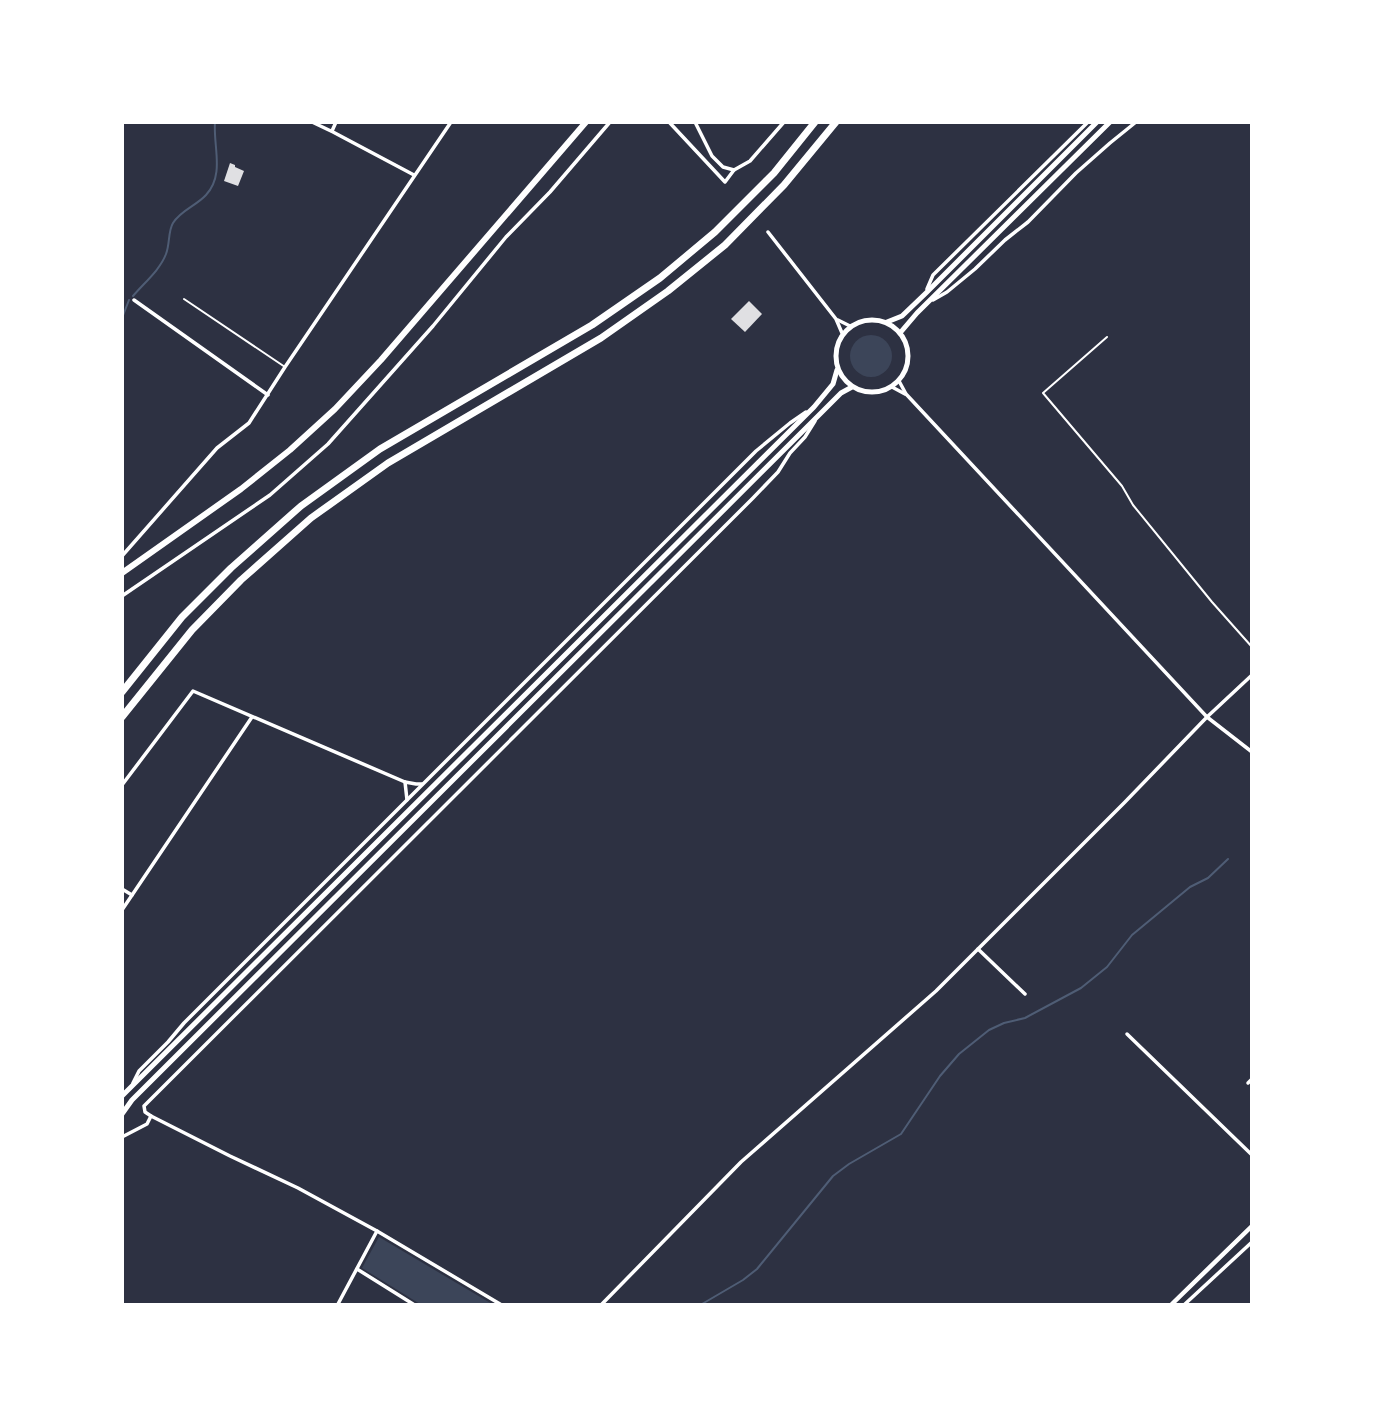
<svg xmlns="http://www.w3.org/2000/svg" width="1374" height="1427" font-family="Arial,sans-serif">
<rect width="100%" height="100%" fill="#2d3142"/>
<g fill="#3c4559">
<circle cx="871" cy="356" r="21"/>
<path d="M379 1237 492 1304H420L362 1268Z"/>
</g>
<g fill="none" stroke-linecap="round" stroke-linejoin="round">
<g stroke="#4f5d75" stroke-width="2">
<path d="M133 296C144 283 160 270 166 254 170 244 168 231 173 223 181 210 196 206 206 195 225 174 213 147 215 122"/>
<path d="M122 318 129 300"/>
<path d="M702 1304 743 1280 757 1269 833 1176 849 1164 901 1134 940 1076 959 1054 989 1030 1004 1023 1025 1018 1081 988 1107 967 1132 935 1190 887 1208 878 1228 859"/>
</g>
</g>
<g fill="#e0e0e3">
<path d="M230 163 235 165V167L244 171 238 186 224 181Z"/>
<path d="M749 301 762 314 745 332 731 319Z"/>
</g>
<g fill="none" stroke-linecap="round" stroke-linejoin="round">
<g stroke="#fff" stroke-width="2">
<path d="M184 299 285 367"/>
<path d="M1107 337 1043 393 1122 486 1133 505 1212 602 1252 647"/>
</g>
<g stroke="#fff" stroke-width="3.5">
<path d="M312 122 333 132 414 175"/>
<path d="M669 122 725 182 734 170"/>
<path d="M695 122 712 156 723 167 734 170 750 161 784 122"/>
<path d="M332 131 336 122"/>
<path d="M768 232 836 319 842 333"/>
<path d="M927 289 933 275 1088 122"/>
<path d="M134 300 268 395"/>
<path d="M933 300 947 292 975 269 1005 240 1028 222 1076 173 1110 143 1136 122"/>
<path d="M838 320 850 326"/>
<path d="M899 381 906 394 1207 717 1252 752"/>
<path d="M892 387 905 394"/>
<path d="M122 556 217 448 249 423 285 367 451 122"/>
<path d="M122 596 270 495 328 444 433 326 506 237 550 192 610 122"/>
<path d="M405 782 407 800"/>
<path d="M122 785 193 691 405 782 416 784H422"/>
<path d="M122 889 132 895"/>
<path d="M122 910 252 717"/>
<path d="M978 949 1025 994"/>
<path d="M1127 1034 1252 1155"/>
<path d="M133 1083 139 1071 168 1042 184 1023 756 451 790 423 806 412"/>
<path d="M1248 1083 1252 1079"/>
<path d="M151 1116 230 1156 298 1188 377 1231 500 1304"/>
<path d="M122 1137 147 1124 151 1116 145 1112 144 1106 753 498 778 472 790 453 805 437 815 421"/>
<path d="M357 1269 413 1304"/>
<path d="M338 1304 377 1231"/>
<path d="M602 1304 741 1162 936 991 1125 802 1207 717 1252 675"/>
<path d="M1185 1304 1252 1242"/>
</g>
<path stroke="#fff" stroke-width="4.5" d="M1172 1304 1252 1226"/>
<g stroke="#fff" stroke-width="5">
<circle cx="872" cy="356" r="36"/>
<path d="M887 322 902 316 926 293 1097 122"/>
<path d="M900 333 917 313 1110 122"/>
<path d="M122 1096 814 407 833 384 837 370"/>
<path d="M122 1114 132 1100 820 414 841 393 852 387"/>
</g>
<path stroke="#fff" stroke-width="6" d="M122 573 241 489 290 450 335 409 381 360 586 122"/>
<g stroke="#fff" stroke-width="7">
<path d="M122 692 182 617 231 568 301 506 380 449 592 325 660 278 715 232 774 173 815 122"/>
<path d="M122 717 192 630 241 580 311 518 388 463 601 338 668 291 725 245 784 185 836 122"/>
</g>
</g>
<rect width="1374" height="1427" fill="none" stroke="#ffffff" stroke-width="248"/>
</svg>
